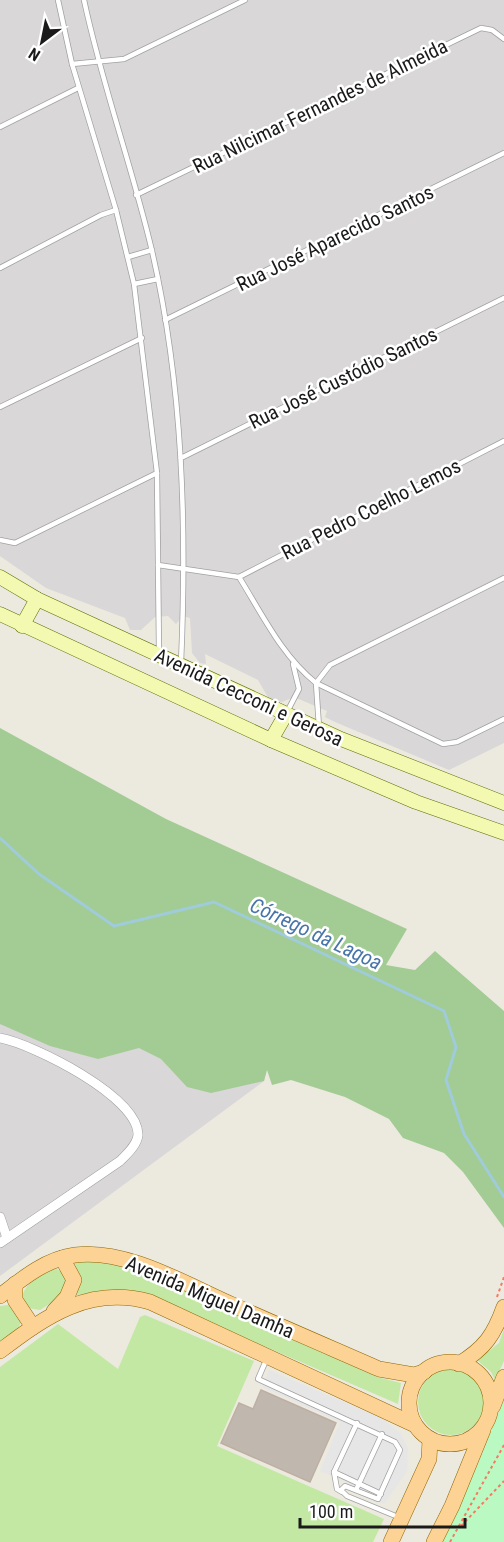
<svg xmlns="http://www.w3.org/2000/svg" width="504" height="1542" font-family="'Roboto Condensed',sans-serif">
<rect width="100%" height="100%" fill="#ece9df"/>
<g fill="#d9d7d7">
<path d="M0 0H504V743L449 770 335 722 325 717 327 711 294 697 282 702 269 699 258 680 205 654 206 664 200 663 192 653 190 618 183 616 176 624 168 616 155 617 141 630H130L125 618 46 588 0 556Z"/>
<path d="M0 953 267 1069 264 1081 0 1276Z"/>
</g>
<g fill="#c3e8a4">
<path d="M102 1260 136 1270 377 1377 401 1383 398 1404 150 1297 114 1290 77 1295 80 1277 74 1262Z"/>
<path d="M57 1269 68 1277 63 1295 40 1310 28 1308 22 1297C25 1283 43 1270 57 1269Z"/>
<path d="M8 1305 12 1306 21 1322 17 1331 0 1343V1306Z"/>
<path d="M145 1315 254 1361 217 1446 384 1519 373 1542H0V1367L58 1324 118 1369 140 1317Z"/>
<path d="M504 1329V1361L495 1380 491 1372 477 1360 499 1343Z"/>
<circle cx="451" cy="1402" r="33"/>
</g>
<path fill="#a2cc94" d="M0 728 166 819 407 929 386 965 415 970 435 951 504 1011V1228L463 1172 444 1153 403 1138 389 1119 345 1097 291 1080 272 1085 267 1070 264 1081 211 1093 187 1087 161 1059 139 1048 98 1059 50 1046 0 1024Z"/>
<path fill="#baf9c1" d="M504 1399V1542H441L477 1466Z"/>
<path fill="#e6e6e6" d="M269 1370 383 1419 401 1434 408 1449 407 1471 384 1504 372 1499 374 1495 320 1471 340 1422 262 1387Z"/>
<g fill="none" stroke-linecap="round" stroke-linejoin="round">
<path stroke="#9fcbdb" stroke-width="3" d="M0 838 39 874 114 926 214 902 444 1011 456 1047 446 1080 464 1134 504 1197"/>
</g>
<path fill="#c0b8af" stroke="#beafa2" stroke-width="1.5" d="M261 1390 336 1423 310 1482 221 1443 239 1403 253 1409Z"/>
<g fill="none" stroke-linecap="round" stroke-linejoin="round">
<g stroke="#a1a1a1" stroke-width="6">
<g id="lane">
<path d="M58 0 72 64 116 210 134 284 157 473 159 652"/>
<path d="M84 0C102 85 132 166 152 251 183 385 187 526 181 663"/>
<path d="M72 64 124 59 245 0"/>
<path d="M0 127 78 88"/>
<path d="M136 195 481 28 492 30 504 39"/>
<path d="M128 257 152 250"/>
<path d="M0 268 101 215 116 210"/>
<path d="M134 284 158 279"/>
<path d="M165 320 504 153"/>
<path d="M0 407 142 338"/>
<path d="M181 458 504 298"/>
<path d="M0 540 15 543 157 473"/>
<path d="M158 565 239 577C262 614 282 656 316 683L443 744 457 742 504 719"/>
<path d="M239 577 504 441"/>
<path d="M287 712 299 689 293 664"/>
<path d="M319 727 316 683 330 665 504 578"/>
<path d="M267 1358 258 1379 395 1442 400 1450 378 1499 345 1486 341 1490 347 1496 398 1517"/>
<path d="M334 1472 381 1494"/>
<path d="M356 1490 382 1434"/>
<path d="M342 1492 337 1489 334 1472 357 1423"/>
</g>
</g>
<g stroke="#a1a1a1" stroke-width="10">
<g id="street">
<path d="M0 1038C33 1044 139 1097 138 1135 137 1145 127 1154 120 1161L0 1243"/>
<path d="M0 1217 7 1238"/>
</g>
</g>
<g stroke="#5f6e04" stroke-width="15">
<g id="secondary">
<path d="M0 577 37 599 341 739 504 803"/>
<path d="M0 614 271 740 416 802 504 833"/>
<path d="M22 626 37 599"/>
<path d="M271 740 286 714"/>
</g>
</g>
<g stroke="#916600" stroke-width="16">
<g id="primary">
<path d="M15 1284V1300L33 1327"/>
<path d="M0 1296C23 1278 46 1259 75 1255 126 1248 187 1285 233 1305 282 1327 331 1348 379 1369L414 1375 424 1372"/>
<path d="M54 1311 67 1297 74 1280 62 1258"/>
<path d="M0 1351C46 1316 90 1285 150 1302L415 1425"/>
<circle cx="450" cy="1403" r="41"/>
<path d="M459 1364C485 1348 494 1335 504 1307"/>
<path d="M493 1406 504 1377"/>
<path d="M391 1542 429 1459 430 1440"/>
<path d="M434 1542 452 1506 483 1430"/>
</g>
</g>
<g stroke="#fa7863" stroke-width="2" stroke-dasharray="3 3" stroke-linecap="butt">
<path d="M497 1297 504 1277"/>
<path d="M461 1526 504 1481"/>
<path d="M450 1542 504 1445"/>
</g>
<use href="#lane" stroke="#fff" stroke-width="4.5"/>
<use href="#street" stroke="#fff" stroke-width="9"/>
<use href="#secondary" stroke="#f3f9b1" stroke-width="14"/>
<use href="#primary" stroke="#fcd395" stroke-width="15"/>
</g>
<g text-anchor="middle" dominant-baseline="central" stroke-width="5" stroke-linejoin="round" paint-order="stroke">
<g font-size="20" fill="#1a1a1a" stroke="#fff">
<text transform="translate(320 106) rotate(-26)">Rua Nilcimar Fernandes de Almeida</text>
<text transform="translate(335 238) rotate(-26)">Rua José Aparecido Santos</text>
<text transform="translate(343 378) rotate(-26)">Rua José Custódio Santos</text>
<text transform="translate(371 509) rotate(-27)">Rua Pedro Coelho Lemos</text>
<text transform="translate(249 697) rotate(25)">Avenida Cecconi e Gerosa</text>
<text transform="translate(210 1297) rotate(23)">Avenida Miguel Damha</text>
</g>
<g font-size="21" font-style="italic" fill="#4875a9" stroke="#fff">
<text transform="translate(316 934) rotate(25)">Córrego da Lagoa</text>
</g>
</g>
<g transform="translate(42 42) rotate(212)" stroke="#ffffff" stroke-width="4.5" paint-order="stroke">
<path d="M0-4.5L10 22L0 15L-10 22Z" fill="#1a1a1a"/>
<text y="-9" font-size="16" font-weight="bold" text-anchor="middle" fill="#1a1a1a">N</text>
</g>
<path d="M300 1518v9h165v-9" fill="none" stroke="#1a1a1a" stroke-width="3"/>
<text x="309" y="1518" font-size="18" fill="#1a1a1a" stroke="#ffffff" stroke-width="4.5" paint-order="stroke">100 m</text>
</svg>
